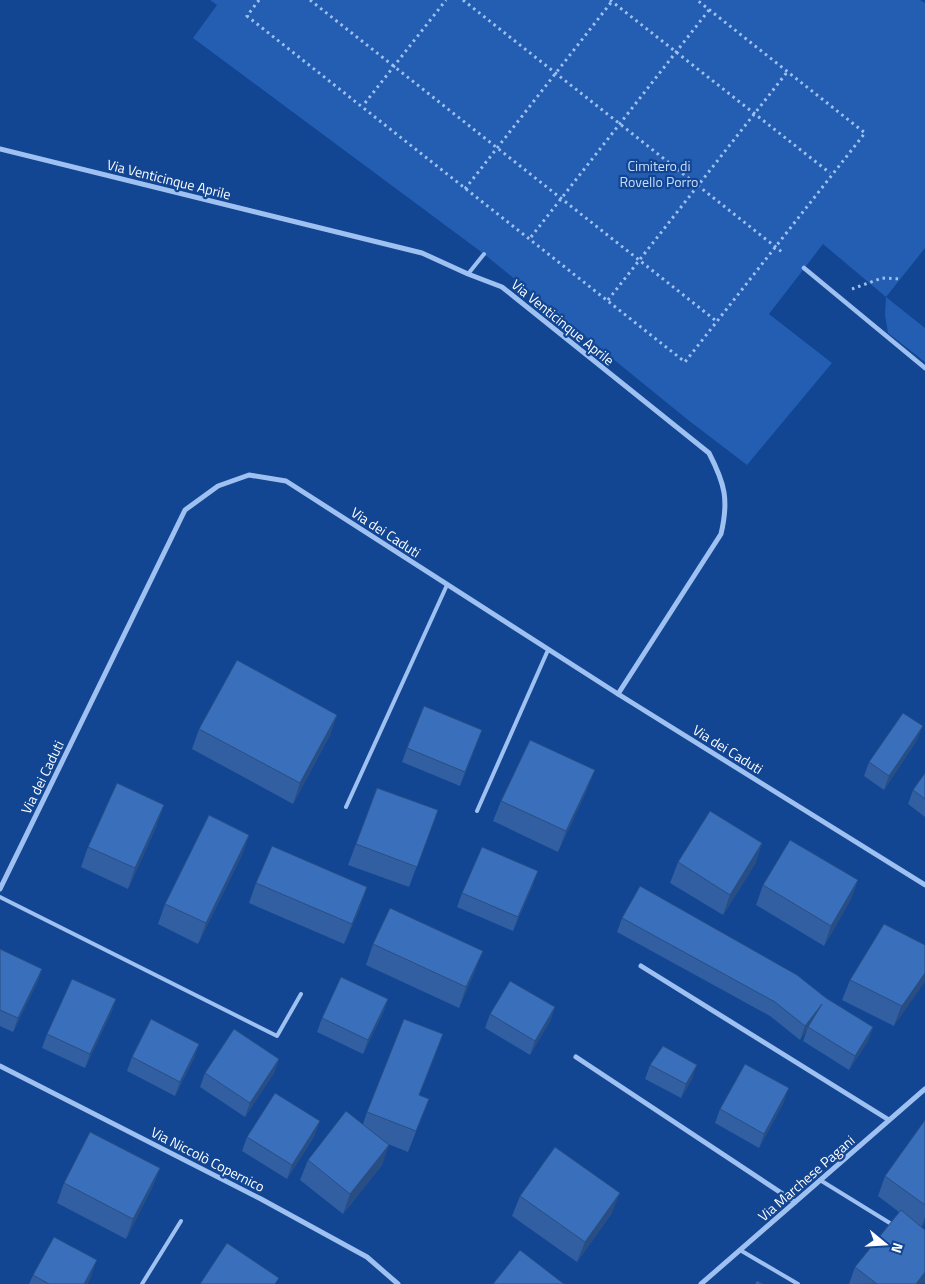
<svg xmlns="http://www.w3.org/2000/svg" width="925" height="1284" font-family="'Titillium Web',sans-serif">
<rect width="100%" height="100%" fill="#124592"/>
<path fill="#235eb2" d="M210 0H920L925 3V248L886 297 925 328V362L888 333 885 315 886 297 823 244 769 314 832 363 747 465 688 420 484 254 193 38 217 5Z"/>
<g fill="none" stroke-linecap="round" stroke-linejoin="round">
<g stroke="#9ec1f2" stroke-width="3" stroke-dasharray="2.5 4" stroke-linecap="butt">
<path d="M259 0 247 16 685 362 865 133 697 0"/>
<path d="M310 0 715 320"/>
<path d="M463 0 782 252"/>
<path d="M610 0 830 173"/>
<path d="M365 103 446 0"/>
<path d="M465 189 613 0"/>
<path d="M531 237 709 10"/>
<path d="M852 289 882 278 901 279"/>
<path d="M608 300 788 71"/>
</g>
<g stroke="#9ec1f2" stroke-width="4">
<path d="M468 274 484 254"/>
<path d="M346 807 447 585"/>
<path d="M477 811 548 650"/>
<path d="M0 897 277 1036 301 994"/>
<path d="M820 1180 893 1225"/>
<path d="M740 1250 798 1284"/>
<path d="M142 1284 181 1221"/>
</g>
<path stroke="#9ec1f2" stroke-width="4.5" d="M804 268 925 368"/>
<g stroke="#9ec1f2" stroke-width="5">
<path d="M0 149 422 253 468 274 502 287 709 453C725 484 729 500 721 534L618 694"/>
<path d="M0 889 185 510 218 486 249 475 286 481 618 694 925 885"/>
<path d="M641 966 889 1120"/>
<path d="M576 1057 795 1202"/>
<path d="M0 1066 261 1199 367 1257 398 1284"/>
<path d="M701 1284 925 1089"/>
</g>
</g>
<g fill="#325fa1">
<path d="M337 715 330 735 293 804 192 749 199 729Z"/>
<path d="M482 730 460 786 402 762 407 748Z"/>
<path d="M917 740 884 790 864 776 869 762Z"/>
<path d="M925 773V817L908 804 913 790Z"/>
<path d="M377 788 438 810 409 887 348 865Z"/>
<path d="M587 790 558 852 493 821 501 801Z"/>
<path d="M157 825 128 889 81 867 88 847Z"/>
<path d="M249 835 242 855 198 944 158 924 165 904Z"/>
<path d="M762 843 755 864 723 915 670 883 678 862Z"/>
<path d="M858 880 850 901 824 946 756 905 763 885Z"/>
<path d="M256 883 360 908 344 944 249 903Z"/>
<path d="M533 885 513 931 457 907 462 893Z"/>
<path d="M622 918 826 998 873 1027 868 1041 849 1070 803 1041 807 1030 800 1040 770 1016 617 932Z"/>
<path d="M373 944 475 971 459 1008 366 965Z"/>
<path d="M925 945 894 1026 842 1000 850 980Z"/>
<path d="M0 949 42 969 37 983 13 1032 0 1026Z"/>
<path d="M116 999 111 1013 85 1068 42 1048 47 1034Z"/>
<path d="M388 999 383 1013 363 1054 317 1032 322 1018Z"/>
<path d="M555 1007 550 1021 530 1055 485 1028 490 1014Z"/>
<path d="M199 1044 194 1058 175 1096 127 1071 132 1057Z"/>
<path d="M435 1054 419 1095 421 1119 408 1152 388 1144 382 1165 343 1214 300 1180 308 1160 363 1124 367 1112Z"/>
<path d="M279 1059 274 1073 245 1117 200 1087 205 1073Z"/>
<path d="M650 1065 692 1079 681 1098 645 1079Z"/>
<path d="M784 1102 759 1148 715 1123 720 1109Z"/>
<path d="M925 1120V1222L922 1227 925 1230V1283L849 1284 855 1267 899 1212 878 1196 885 1176Z"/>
<path d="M315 1135 287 1179 242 1151 247 1137Z"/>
<path d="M160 1168 152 1188 126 1239 57 1203 64 1183Z"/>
<path d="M520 1196 612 1213 577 1262 512 1216Z"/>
<path d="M92 1274 87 1284H29L33 1275Z"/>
</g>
<g fill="#294e83">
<path d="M337 715 330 735 293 804 300 783Z"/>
<path d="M923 726 917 740 884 790 889 776Z"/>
<path d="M482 730 477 744 460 786 465 772Z"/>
<path d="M595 770 587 790 558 852 566 831Z"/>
<path d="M164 805 157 825 128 889 135 868Z"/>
<path d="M249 835 242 855 198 944 206 923Z"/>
<path d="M762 843 755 864 723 915 730 895Z"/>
<path d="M538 871 533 885 513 931 518 917Z"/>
<path d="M858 880 850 901 824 946 831 926Z"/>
<path d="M367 887 360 908 344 944 352 924Z"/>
<path d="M483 951 475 971 459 1008 466 987Z"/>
<path d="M42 969 37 983 13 1032 18 1018Z"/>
<path d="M925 973V982L894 1026 902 1006Z"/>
<path d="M116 999 111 1013 85 1068 90 1054Z"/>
<path d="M388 999 383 1013 363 1054 368 1040Z"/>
<path d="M822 1004 808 1027 807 1030 800 1040 805 1026Z"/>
<path d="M555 1007 550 1021 530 1055 535 1041Z"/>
<path d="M873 1027 868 1041 849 1070 855 1056Z"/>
<path d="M199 1044 194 1058 175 1096 180 1082Z"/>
<path d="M279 1059 274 1073 245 1117 250 1103Z"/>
<path d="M697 1065 692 1079 681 1098 686 1084Z"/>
<path d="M789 1088 784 1102 759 1148 764 1134Z"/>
<path d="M320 1121 315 1135 287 1179 292 1165Z"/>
<path d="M389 1145 382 1165 343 1214 350 1194Z"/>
<path d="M160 1168 152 1188 126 1239 133 1219Z"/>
<path d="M620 1193 612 1213 577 1262 585 1242Z"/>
<path d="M925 1217V1222L921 1228Z"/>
<path d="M97 1260 92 1274 87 1284H84Z"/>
<path d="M925 1272V1283L916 1284Z"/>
</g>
<g fill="#3a6fbb" stroke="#294e83">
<path d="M237 660 337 715 300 783 199 729Z"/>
<path d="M424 706 482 730 465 772 407 748Z"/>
<path d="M903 713 923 726 889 776 869 762Z"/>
<path d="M530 740 595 770 566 831 501 801Z"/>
<path d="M925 773V799L913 790Z"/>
<path d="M117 783 164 805 135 868 88 847Z"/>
<path d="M377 788 438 810 417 867 356 844Z"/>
<path d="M710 811 762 843 730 895 678 862Z"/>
<path d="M209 815 249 835 206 923 165 904Z"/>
<path d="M790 840 858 880 831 926 763 885Z"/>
<path d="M272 846 367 887 352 924 256 883Z"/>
<path d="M482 847 538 871 518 917 462 893Z"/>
<path d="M640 886 797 975 826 998 873 1027 855 1056 808 1027 822 1004 805 1026 775 1002 622 918Z"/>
<path d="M390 908 483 951 466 987 373 944Z"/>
<path d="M884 924 925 945V973L902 1006 850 980Z"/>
<path d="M0 949 42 969 18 1018 0 1010Z"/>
<path d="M341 977 388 999 368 1040 322 1018Z"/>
<path d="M72 979 116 999 90 1054 47 1034Z"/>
<path d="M510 981 555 1007 535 1041 490 1014Z"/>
<path d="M151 1019 199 1044 180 1082 132 1057Z"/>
<path d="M404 1019 443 1034 419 1095 429 1099 416 1131 367 1112Z"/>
<path d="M234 1029 279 1059 250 1103 205 1073Z"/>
<path d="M663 1046 697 1065 686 1084 650 1065Z"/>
<path d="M745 1064 789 1088 764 1134 720 1109Z"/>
<path d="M275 1093 320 1121 292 1165 247 1137Z"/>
<path d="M346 1111 389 1145 350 1194 308 1160Z"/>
<path d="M925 1120V1205L885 1176Z"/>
<path d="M90 1132 160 1168 133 1219 64 1183Z"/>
<path d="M555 1147 620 1193 585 1242 520 1196Z"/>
<path d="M901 1210 925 1230V1272L916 1284H877L855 1267Z"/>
<path d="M54 1237 97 1260 84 1284H49L33 1275Z"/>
<path d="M227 1243 279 1278 275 1284H200Z"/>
<path d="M520 1250 564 1284H493Z"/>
<path d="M757 1281 763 1284H755Z"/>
</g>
<g text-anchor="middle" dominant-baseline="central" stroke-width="4.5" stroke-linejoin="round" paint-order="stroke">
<g font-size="14" fill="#c6ddfd" stroke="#124592">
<text x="659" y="165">Cimitero di<tspan x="659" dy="16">Rovello Porro</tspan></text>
</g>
<g font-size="14" fill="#fff" stroke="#124592">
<text transform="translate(169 179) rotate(14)">Via Venticinque Aprile</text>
<text transform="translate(563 322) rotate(39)">Via Venticinque Aprile</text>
<text transform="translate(386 532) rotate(33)">Via dei Caduti</text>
<text transform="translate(728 749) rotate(32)">Via dei Caduti</text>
<text transform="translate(42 777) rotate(-64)">Via dei Caduti</text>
<text transform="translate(208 1159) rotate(27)">Via Niccolò Copernico</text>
<text transform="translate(806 1178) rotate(-41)">Via Marchese Pagani</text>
</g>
</g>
<g transform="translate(885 1244) rotate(108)" stroke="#124592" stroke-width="4" paint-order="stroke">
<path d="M0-4L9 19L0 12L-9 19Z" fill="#ffffff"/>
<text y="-8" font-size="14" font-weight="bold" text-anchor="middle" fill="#ffffff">N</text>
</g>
</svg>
